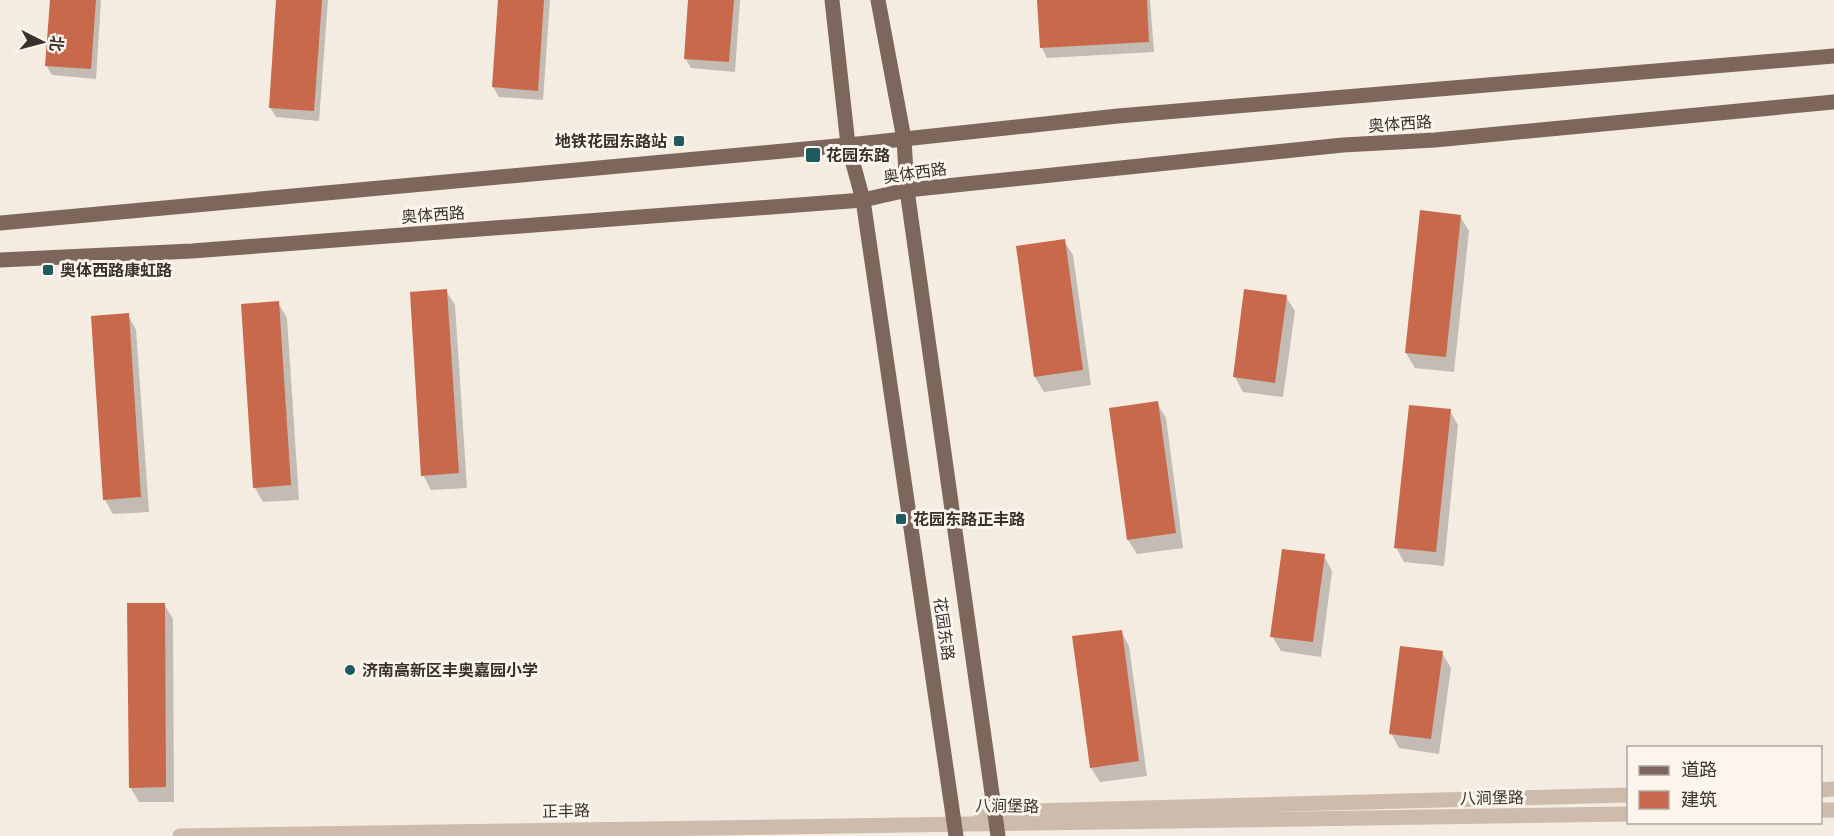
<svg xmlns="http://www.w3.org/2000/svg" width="1834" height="836" font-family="'Public Sans','Noto Sans SC',sans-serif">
<rect width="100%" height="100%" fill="#f4ebe1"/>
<g fill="#0003">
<path d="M51 0H101L96 79 52 75 46 65Z"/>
<path d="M278 0H328L319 121 276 117 270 107Z"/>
<path d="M500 0H550L543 100 499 97 493 87Z"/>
<path d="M690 0H740L735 72 691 68 685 58Z"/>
<path d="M1039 0H1150L1154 52 1047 58 1042 48Z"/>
<path d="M1460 216 1469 231 1454 372 1415 368 1406 353Z"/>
<path d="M1064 241 1073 255 1091 385 1044 392 1035 377 1017 247Z"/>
<path d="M446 291 455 305 467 488 431 490 423 475Z"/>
<path d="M1286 297 1295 311 1283 397 1243 392 1235 377Z"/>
<path d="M278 303 287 318 299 500 263 502 255 488Z"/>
<path d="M128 315 136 330 149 512 113 514 105 500Z"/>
<path d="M1157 403 1166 418 1183 548 1137 554 1128 540Z"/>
<path d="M1450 411 1458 425 1444 566 1404 562 1396 547Z"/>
<path d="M1324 556 1332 571 1321 657 1281 651 1272 636Z"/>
<path d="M164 604 173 619 174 802H139L130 787Z"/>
<path d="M1121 631 1129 646 1147 776 1100 782 1091 768Z"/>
<path d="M1442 653 1451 668 1439 754 1399 748 1391 733Z"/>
</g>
<g fill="#c8694b">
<path d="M50 0H96L91 69 45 66Z"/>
<path d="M276 0H322L314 111 269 108Z"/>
<path d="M498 0H544L538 91 492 87Z"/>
<path d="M688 0H734L729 62 684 59Z"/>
<path d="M1037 0H1147L1149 42 1040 48Z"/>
<path d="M1420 210 1461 215 1446 357 1405 353Z"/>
<path d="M1065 239 1083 370 1034 377 1016 246Z"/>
<path d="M447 289 459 473 421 476 410 292Z"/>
<path d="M1244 289 1287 295 1275 383 1233 377Z"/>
<path d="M279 301 291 485 253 488 241 304Z"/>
<path d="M129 313 141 497 103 500 91 316Z"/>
<path d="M1158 401 1176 533 1127 540 1109 408Z"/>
<path d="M1409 405 1451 409 1436 552 1394 548Z"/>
<path d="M1282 549 1325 554 1313 642 1270 637Z"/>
<path d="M127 603H165L166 787 129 788Z"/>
<path d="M1122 630 1139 761 1090 768 1072 636Z"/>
<path d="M1400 646 1443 651 1431 739 1389 734Z"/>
</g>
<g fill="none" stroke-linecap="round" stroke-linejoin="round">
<g stroke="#cdbbac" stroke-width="15">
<path d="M1820 790 1834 789"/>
<path d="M1820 810H1834"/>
<path d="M982 815 994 812 1628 795"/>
<path d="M180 836 1628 814"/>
</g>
<g stroke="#7d675c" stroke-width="15">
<path d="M832 0 848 145 863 200 956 836"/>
<path d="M878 0 904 139 907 190 998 836"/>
<path d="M0 223 848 145 1118 116 1834 56"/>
<path d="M0 260 192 251 863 200 907 190 1343 145 1435 140 1834 102"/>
</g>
</g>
<g fill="#1f5a5e" stroke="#fbf5ee" stroke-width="2">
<rect x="673" y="135" width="12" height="12" rx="3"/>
<rect x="805" y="147" width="16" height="16" rx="3"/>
<rect x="42" y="264" width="12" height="12" rx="3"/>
<rect x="895" y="513" width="12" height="12" rx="3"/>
<circle cx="350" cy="670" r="6"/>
</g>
<g text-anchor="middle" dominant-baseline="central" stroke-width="6" stroke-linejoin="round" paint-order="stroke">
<g font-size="16" fill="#3b302b" stroke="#fbf5ee">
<text transform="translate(1400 124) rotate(-4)">奥体西路</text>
<text transform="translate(915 173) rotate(-8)">奥体西路</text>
<text transform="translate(433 215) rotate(-4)">奥体西路</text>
<text transform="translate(944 629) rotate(82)">花园东路</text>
<text transform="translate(1492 798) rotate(-1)">八涧堡路</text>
<text transform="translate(1007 806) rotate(1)">八涧堡路</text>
<text transform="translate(566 811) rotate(-1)">正丰路</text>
</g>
<g font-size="16" font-weight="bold" fill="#3b302b" stroke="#fbf5ee" text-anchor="start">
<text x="667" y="141" text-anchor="end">地铁花园东路站</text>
<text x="826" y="155">花园东路</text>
<text x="60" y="270">奥体西路康虹路</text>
<text x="913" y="519">花园东路正丰路</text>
<text x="362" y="670">济南高新区丰奥嘉园小学</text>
</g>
</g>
<rect x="1627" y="746" width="195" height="78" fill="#fbf5ee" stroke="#aea6a0" stroke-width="1.5"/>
<rect x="1639" y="766" width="30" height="9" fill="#7d675c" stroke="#aea6a0" stroke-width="1.5"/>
<text x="1681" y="776" font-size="18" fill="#3b302b">道路</text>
<rect x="1639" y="791" width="30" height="18" fill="#c8694b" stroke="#aea6a0" stroke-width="1.5"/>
<text x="1681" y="806" font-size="18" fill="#3b302b">建筑</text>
<g transform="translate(42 42) rotate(96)" stroke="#fbf5ee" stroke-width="4.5" paint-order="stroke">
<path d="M0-4.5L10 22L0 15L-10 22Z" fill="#3b302b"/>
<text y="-9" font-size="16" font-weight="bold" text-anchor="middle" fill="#3b302b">北</text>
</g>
</svg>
